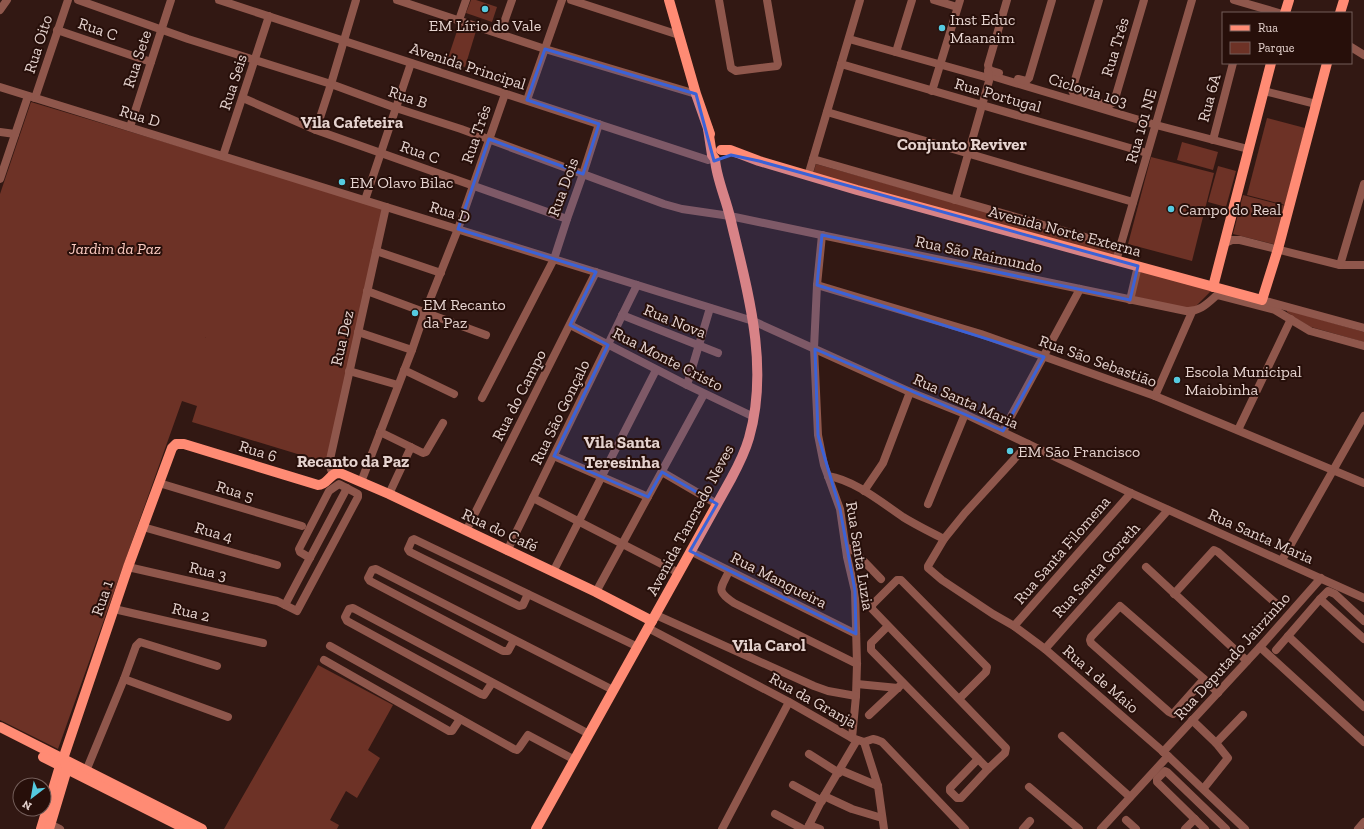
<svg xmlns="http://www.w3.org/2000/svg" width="1364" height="829" font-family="'Zilla Slab',serif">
<rect width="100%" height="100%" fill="#321813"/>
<g fill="#6d3226">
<path d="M471 0H476L497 7 492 22 466 13Z"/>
<path d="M459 25 476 31 465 67 447 61Z"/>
<path d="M31 102 264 172 205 338 264 172 383 209 327 463 192 422 197 406 182 401 58 749 0 720V194Z"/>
<path d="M1267 118 1305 128 1285 205 1247 195Z"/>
<path d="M1182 142 1218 152 1213 170 1177 160Z"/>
<path d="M1151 157 1214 173 1192 261 1128 244Z"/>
<path d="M816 164 1116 248 1114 256 813 174Z"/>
<path d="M1218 166 1236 171 1226 207 1208 202Z"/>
<path d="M1243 195 1286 206 1277 245 1233 234Z"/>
<path d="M1139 271 1212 290 1192 310 1133 297Z"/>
<path d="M1287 310 1364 332V342L1311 327 1297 319 1287 312Z"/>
<path d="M318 665 393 705 368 750 380 758 357 798 346 791 330 820 339 825 337 829H224Z"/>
</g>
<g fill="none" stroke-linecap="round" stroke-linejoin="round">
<g stroke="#8f574c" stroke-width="8">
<path d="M78 0 188 39 331 84 396 108 461 129 664 204 682 209 730 216 1186 311C1200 312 1208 303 1217 295L1275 310 1310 331 1364 346"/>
<path d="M219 0 708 160 714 158"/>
<path d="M397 0 545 49 696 94"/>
<path d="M571 0 679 35"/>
<path d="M719 0 731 68 736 71 777 66 778 64 767 0"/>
<path d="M934 0 957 7"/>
<path d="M1099 0 1072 90 1074 95 1109 105 1114 102 1144 0"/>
<path d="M1234 0 1279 13"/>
<path d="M0 10 7 0"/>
<path d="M459 20 466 0"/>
<path d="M57 30 151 62"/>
<path d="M500 34 512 0"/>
<path d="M849 39 985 77 992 76 1156 125 1248 149"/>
<path d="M1351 47 1364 55"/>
<path d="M896 52 912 0"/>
<path d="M841 64 1147 153"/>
<path d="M999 73 989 70 988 65 1007 0"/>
<path d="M1018 79 1026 81 1029 78 1052 0"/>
<path d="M0 87 753 321 910 392 965 414 1131 493 1364 598"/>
<path d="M932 91 960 0"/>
<path d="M1264 91 1316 104"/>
<path d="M35 98 68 0"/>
<path d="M243 98 316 130 567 219"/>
<path d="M527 100 562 0"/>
<path d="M827 112 1133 202"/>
<path d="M130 127 171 0"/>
<path d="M316 130 331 84 356 0"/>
<path d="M0 132 15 134"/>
<path d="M1213 140 1233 63"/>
<path d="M223 156 269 16"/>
<path d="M813 159 1120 247"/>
<path d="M808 176 860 0"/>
<path d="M0 179 28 96"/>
<path d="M365 200 411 63"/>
<path d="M955 200 989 81 988 71"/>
<path d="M822 235 817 285 814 348 818 435 824 465 840 509 847 557 855 591 857 664 856 696 852 738"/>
<path d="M1225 243 1232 240H1240L1340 265H1364"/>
<path d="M376 251 441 273"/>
<path d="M1116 261 1192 0"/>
<path d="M1340 265 1364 184"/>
<path d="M817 285 981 334 1155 396 1364 483"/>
<path d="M367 291 486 335"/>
<path d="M1130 300 1138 266"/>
<path d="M1262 300 1364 328"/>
<path d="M622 315 718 353"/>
<path d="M570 325 687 385 754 417"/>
<path d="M358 332 412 350"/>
<path d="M404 370 454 394"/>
<path d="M349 371 398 385"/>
<path d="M687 385 710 308"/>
<path d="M1155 396 1192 312"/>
<path d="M482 398 554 259 567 219 583 174 599 124"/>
<path d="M1238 430 1291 319"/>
<path d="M1003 431 1080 289"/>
<path d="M380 432 423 453 426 452 443 423"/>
<path d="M1028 444 965 513 944 539 928 566V568L942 580 993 614 1014 626 1045 649 1168 756 1245 829"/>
<path d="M554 456 648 497"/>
<path d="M662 472 717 504"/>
<path d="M333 475 329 464 386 207"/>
<path d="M828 476C854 480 881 502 903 517 916 525 930 532 944 539"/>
<path d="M361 482 412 350 425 312 458 229 505 94"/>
<path d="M159 483 302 526"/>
<path d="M864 491 883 463 910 392"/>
<path d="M389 494 411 447"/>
<path d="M533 498 679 573"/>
<path d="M928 504 965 414"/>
<path d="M143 527 277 565"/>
<path d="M466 531 596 272"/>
<path d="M846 547 854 551 881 579"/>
<path d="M507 551 637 285"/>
<path d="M690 551 856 634"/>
<path d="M1282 560 1364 416"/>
<path d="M128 567 277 601 297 611 358 497V494L339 484 329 491 299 549 300 552 310 558"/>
<path d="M1146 567 1247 661"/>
<path d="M729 571C721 589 715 590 734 603L857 664"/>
<path d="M553 572 656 370"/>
<path d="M596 592 704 394"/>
<path d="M528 594 523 605 519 606 410 552 408 549 412 540 414 539 638 647"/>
<path d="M1174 594 1214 550 1218 552 1279 606"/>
<path d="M1320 599 1364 639"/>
<path d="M285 605 347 488"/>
<path d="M1120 606 1204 679 1173 714 1169 712 1091 643 1090 640 1091 637Z"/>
<path d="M114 609 263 643"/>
<path d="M656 615 814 686 828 691 856 696"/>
<path d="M888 626 871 643V650L988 769 1005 753 1006 748C962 702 917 656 872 609V606L873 604 897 580H901L987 667 986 672 959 699"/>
<path d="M1014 626 1131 493"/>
<path d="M648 628 789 702 852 738 864 742 873 739 877 740 882 742 965 829"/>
<path d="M1288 636 1364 707"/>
<path d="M514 640 508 651H503L370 581 368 578 372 570 376 569 613 690"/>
<path d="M330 646 514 749 517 750 519 748 528 735 575 760"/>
<path d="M1260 647 1364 742"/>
<path d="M1045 649 1168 510"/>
<path d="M1276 650 1320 599 1328 591 1335 594 1364 621"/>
<path d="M324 660 449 731H452L460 719"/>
<path d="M124 679 228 717"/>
<path d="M1204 679 1218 693"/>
<path d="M492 683 484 695 481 694 347 621 345 617 349 609 353 608 589 734"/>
<path d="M857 684 898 688"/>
<path d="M869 715 903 683"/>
<path d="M1192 720 1216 743 1228 758 1204 788"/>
<path d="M1062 736 1130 797"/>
<path d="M864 742 878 786 884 829"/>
<path d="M1216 743 1243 715"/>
<path d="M1163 752 1260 647 1321 578"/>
<path d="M809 754 839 773"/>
<path d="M978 759 950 788V791L957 798H961L988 769"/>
<path d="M840 770 878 786"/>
<path d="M86 771 124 679 136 646 140 642 217 666"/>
<path d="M793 785 822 801"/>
<path d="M1029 787 1079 829"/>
<path d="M824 796 852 809 882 818"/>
<path d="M775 814 803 829"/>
<path d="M1126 820 1136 829"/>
<path d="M50 824 60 829"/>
<path d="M809 825 820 829"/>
<path d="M722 829 789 702"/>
<path d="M807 829 824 796 857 740"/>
<path d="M1023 829 1030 821"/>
<path d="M1101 829 1168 756"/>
<path d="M1185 829 1195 819"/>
<path d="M1205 829 1157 782V779L1165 771 1167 772 1226 829"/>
<path d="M1358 829 1364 822"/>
</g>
<g stroke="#ff8b74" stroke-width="10">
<path d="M669 0 696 94 710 134"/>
<path d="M1285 13 1289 0"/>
<path d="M1340 13 1344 0"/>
<path d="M721 150H730L759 161 857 190 1262 300 1278 249 1327 63"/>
<path d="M1213 287 1271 63"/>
<path d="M0 727 202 829"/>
<path d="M43 757 186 829"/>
<path d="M63 759 128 567 172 448 176 444H184L318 485C328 485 330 472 340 473L389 494 596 592 652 621"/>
<path d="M41 829 60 766"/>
<path d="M49 829 67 769 65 763"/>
<path d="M536 829 731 479C738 466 745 452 749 438 770 365 747 289 730 217 726 199 716 177 715 159L712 155 708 129"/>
</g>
</g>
<path fill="#3b62d7" fill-opacity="0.2" stroke="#3b62d7" stroke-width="3" stroke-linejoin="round" d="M545 49 696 94 714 161 731 155 759 161 1138 266 1130 300 822 235 817 285 1044 357 1003 431 815 349 818 435 840 509 855 591 856 634 690 551 717 504 662 472 648 497 554 456 608 345 570 325 596 272 458 229 489 139 583 174 599 124 527 100Z"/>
<g fill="#55cae0" stroke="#270f0a" stroke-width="1.5">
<circle cx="485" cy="9" r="4"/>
<circle cx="942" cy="28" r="4"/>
<circle cx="342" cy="182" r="4"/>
<circle cx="1171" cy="209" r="4"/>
<circle cx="415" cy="313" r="4"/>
<circle cx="1177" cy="380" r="4"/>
<circle cx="1010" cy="451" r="4"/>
</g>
<g text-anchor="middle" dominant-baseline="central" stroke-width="4" stroke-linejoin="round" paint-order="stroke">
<g font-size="16" fill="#e5d3cf" stroke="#270f0a" text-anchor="start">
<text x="950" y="19">Inst Educ<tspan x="950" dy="18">Maanaim</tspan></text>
<text x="485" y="25" text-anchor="middle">EM Lírio do Vale</text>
<text x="350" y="182">EM Olavo Bilac</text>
<text x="1179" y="209">Campo do Real</text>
<text x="423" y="304">EM Recanto<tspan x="423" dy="18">da Paz</tspan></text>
<text x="1185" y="371">Escola Municipal<tspan x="1185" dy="18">Maiobinha</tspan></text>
<text x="1018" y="451">EM São Francisco</text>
</g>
<g font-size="16" fill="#e5d3cf" stroke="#270f0a">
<text transform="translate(98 29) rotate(19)">Rua C</text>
<text transform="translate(38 44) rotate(-72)">Rua Oito</text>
<text transform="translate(1115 47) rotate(-73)">Rua Três</text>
<text transform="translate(137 59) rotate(-72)">Rua Sete</text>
<text transform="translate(468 66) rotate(18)">Avenida Principal</text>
<text transform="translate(233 82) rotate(-72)">Rua Seis</text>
<text transform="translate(1088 90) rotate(17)">Ciclovia 103</text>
<text transform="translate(998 95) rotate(16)">Rua Portugal</text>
<text transform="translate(408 97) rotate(19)">Rua B</text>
<text transform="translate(1209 98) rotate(-75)">Rua 6A</text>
<text transform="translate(140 116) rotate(17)">Rua D</text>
<text transform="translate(1141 126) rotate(-74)">Rua 101 NE</text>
<text transform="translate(476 134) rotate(-71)">Rua Três</text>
<text transform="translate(420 152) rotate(19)">Rua C</text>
<text transform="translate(563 187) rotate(-70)">Rua Dois</text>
<text transform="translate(450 212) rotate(17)">Rua D</text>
<text transform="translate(1065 231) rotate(15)">Avenida Norte Externa</text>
<text transform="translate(979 254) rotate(12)">Rua São Raimundo</text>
<text transform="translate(675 321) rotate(22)">Rua Nova</text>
<text transform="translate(342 338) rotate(-77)">Rua Dez</text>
<text transform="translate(668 359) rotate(27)">Rua Monte Cristo</text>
<text transform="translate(1098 361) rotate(20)">Rua São Sebastião</text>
<text transform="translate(519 395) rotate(-63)">Rua do Campo</text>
<text transform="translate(966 401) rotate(24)">Rua Santa Maria</text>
<text transform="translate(560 412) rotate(-64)">Rua São Gonçalo</text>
<text transform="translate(258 451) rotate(17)">Rua 6</text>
<text transform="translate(235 491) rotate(17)">Rua 5</text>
<text transform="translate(690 520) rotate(-62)">Avenida Tancredo Neves</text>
<text transform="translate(500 530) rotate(25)">Rua do Café</text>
<text transform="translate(214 532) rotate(16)">Rua 4</text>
<text transform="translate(1261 536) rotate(24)">Rua Santa Maria</text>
<text transform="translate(1062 550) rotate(-49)">Rua Santa Filomena</text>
<text transform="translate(860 556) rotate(81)">Rua Santa Luzia</text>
<text transform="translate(1096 570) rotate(-48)">Rua Santa Goreth</text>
<text transform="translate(208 571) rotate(13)">Rua 3</text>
<text transform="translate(779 580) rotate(27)">Rua Mangueira</text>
<text transform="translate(102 598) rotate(-71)">Rua 1</text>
<text transform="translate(191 612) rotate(13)">Rua 2</text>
<text transform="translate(1232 656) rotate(-48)">Rua Deputado Jairzinho</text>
<text transform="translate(1101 679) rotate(41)">Rua 1 de Maio</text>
<text transform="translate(813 700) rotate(29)">Rua da Granja</text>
</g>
<g font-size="16" font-style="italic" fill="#fbcbc1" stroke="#270f0a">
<text x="115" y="248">Jardim da Paz</text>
</g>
<g font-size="17" font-weight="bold" fill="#e5d3cf" stroke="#270f0a">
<text x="352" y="122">Vila Cafeteira</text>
<text x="962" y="144">Conjunto Reviver</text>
<text x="622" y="442">Vila Santa<tspan x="622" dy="20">Teresinha</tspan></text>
<text x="353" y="461">Recanto da Paz</text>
<text x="769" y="645">Vila Carol</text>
</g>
</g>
<rect x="1222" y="12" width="130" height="52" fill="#270f0a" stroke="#735d59"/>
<rect x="1230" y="25" width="20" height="6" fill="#ff8b74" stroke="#735d59"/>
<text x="1258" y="32" font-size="12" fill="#e5d3cf">Rua</text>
<rect x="1230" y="42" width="20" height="12" fill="#6d3226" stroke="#735d59"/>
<text x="1258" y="52" font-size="12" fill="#e5d3cf">Parque</text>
<g transform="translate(32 797) rotate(211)"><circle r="19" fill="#270f0a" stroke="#735d59"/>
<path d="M0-3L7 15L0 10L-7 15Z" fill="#55cae0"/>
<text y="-6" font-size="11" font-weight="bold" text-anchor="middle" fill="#e5d3cf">N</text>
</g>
</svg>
